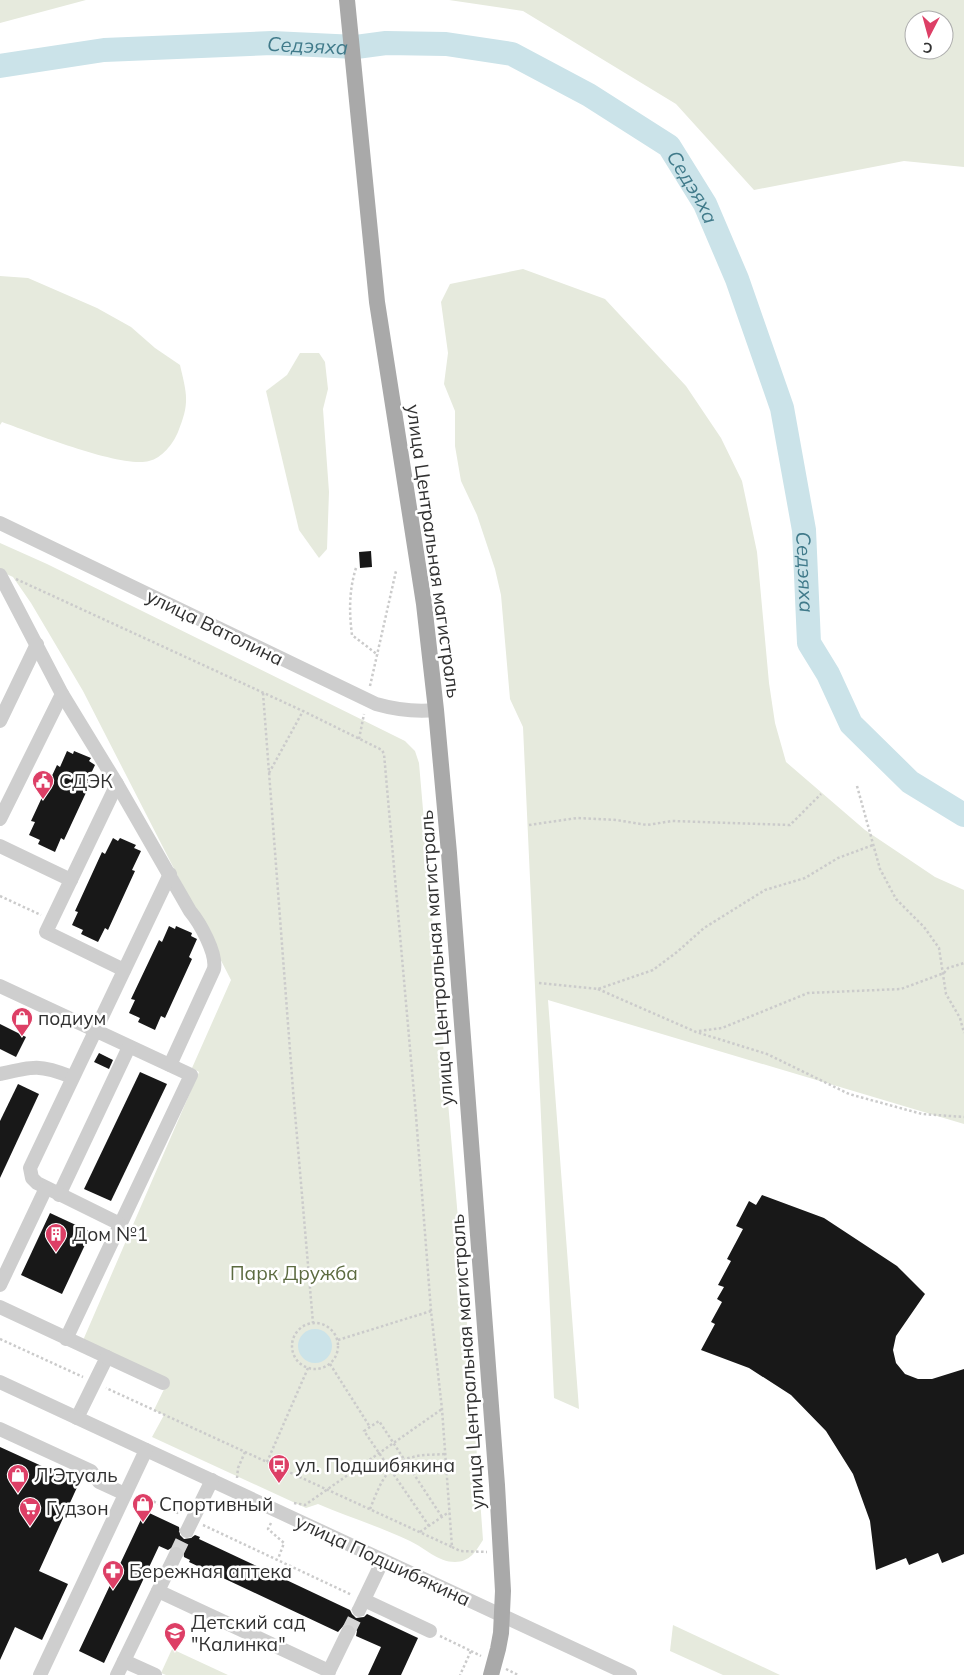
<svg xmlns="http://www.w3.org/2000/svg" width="964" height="1675" font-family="Mulish,sans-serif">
<rect width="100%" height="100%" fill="#fff"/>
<g fill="#e6eadd" fill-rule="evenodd">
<path d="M0 0H86L0 23Z"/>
<path d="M449 0H964V167L904 161 754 190 676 104 523 11ZM914 20H944V50H914Z"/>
<path d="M523 269 605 299 686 386 721 438 742 481 757 552 769 683 775 723 786 762 865 830 935 877 964 890V1124L548 1000 579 1409 554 1398 523 727 510 699 501 595 495 569 477 515 461 481 455 446V411L444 384 448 353 441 302 450 284Z"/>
<path d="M0 276 28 278 97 308 131 327 155 348 180 365C187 395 190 403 178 432 173 444 162 458 149 461 123 469 30 432 2 422L0 425Z"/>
<path d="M300 353H319L325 362 328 389 323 409 329 492 327 549 319 558 299 530 266 391 287 375Z"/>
<path d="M0 543 47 564 405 741 415 751 419 763 470 1359 483 1540C476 1551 470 1562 455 1562 438 1562 425 1548 410 1541 381 1527 348 1517 318 1504L306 1508 152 1437 164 1415 154 1410 167 1383 81 1345 199 1072 192 1068 231 980 83 691 31 603 13 577 0 571Z"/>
<path d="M673 1625 780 1675H723L670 1651Z"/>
<path d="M172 1649 228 1675H166L161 1673Z"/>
</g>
<circle fill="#cbe3e9" cx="315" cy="1346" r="17"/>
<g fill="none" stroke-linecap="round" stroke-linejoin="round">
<path stroke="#cbe3e9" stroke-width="24" id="s1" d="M0 66 104 50 272 43 356 47 386 43 446 44 512 54 589 95 669 146 705 204 737 279 782 408 804 530 809 643 828 674 851 724 910 782 964 815"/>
</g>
<g fill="#181818">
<path d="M371 551 372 567 360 568 359 552Z"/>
<path d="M67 751 73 754 74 751 91 758 89 761 95 765 87 782 90 784 64 840 61 838 55 852 38 844 40 840 29 835 35 822 31 821 57 765 60 767Z"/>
<path d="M113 838 118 841 120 838 136 845 134 848 141 851 132 870 135 871 108 930 105 928 98 942 81 934 83 930 72 925 78 912 75 911 102 852 105 854Z"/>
<path d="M169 926 175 929 176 926 192 933 191 936 197 939 189 957 192 959 165 1018 161 1016 155 1030 138 1022 140 1018 129 1013 135 1000 131 999 159 940 162 942Z"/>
<path d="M0 1024 26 1037 16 1057 0 1049Z"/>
<path d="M99 1053 113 1060 109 1069 94 1062Z"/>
<path d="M140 1072 167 1084 111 1201 84 1189Z"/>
<path d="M18 1084 39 1094 0 1178V1121Z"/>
<path d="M762 1195 824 1218 897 1266 925 1294 896 1336 893 1350 896 1363 905 1374 918 1379H932L964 1369V1554L942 1563 938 1553 909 1565 906 1558 876 1570 870 1521 853 1474 826 1431 791 1395 749 1368 701 1350 715 1324 711 1322 722 1302 717 1299 724 1287 718 1285 731 1261 727 1259 743 1229 736 1226 749 1201 756 1205Z"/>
<path d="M50 1213 91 1232 62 1294 21 1275Z"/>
<path d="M0 1447 79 1483 39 1571 68 1584 42 1640 15 1627 0 1660Z"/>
<path d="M145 1511 179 1527 180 1535 184 1539 191 1538 195 1535 200 1537 199 1539 350 1610 352 1614 356 1618 364 1617 367 1614 418 1638 401 1675H368L381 1647 356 1636 357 1631 352 1624 344 1625 338 1632 189 1562 190 1560 184 1557 183 1549 176 1545 168 1550 159 1546 104 1663 79 1651Z"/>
</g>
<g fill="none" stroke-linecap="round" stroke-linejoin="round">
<g stroke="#d6d6d6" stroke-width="14" stroke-dasharray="14 7" stroke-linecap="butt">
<path d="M176 1554 187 1531"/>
<path d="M348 1632 359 1610"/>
</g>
<g stroke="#cbcbcb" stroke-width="2.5" stroke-dasharray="2.5 2.5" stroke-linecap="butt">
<path d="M356 568C349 590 349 612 352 635L378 655"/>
<path d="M16 579 303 711 382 750 384 754 416 1116 431 1311 442 1409 452 1547 106 1388"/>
<path d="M370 686 396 571"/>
<path d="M263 693 293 1090 313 1323"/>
<path d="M359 739 364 714"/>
<path d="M269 773 303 711"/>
<path d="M857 786 880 869 896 899 924 927 939 948 946 994 960 1018 964 1033"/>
<path d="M529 825 577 818 616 820 647 825 672 821 790 825 821 794"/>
<path d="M0 896 41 915"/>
<path d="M539 983 598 989 653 970 677 952 704 928 765 890 805 878 838 858 873 845"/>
<path d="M598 989 696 1032 767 1054 849 1094 922 1114 964 1117"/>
<path d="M699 1031 722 1028 808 993 901 989 944 973 948 968 964 963"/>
<circle cx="315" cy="1346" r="23"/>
<path d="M0 1339 83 1377"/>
<path d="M338 1340 431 1311"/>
<path d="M330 1364 370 1427"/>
<path d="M267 1462 308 1368"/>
<path d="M237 1478 238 1468 245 1452"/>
<path d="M140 1495 180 1514"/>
<path d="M294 1503 305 1505 442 1409"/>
<path d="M370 1509C379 1487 387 1462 413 1457 423 1454 435 1455 445 1454"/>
<path d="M271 1523 268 1529 284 1543 278 1559"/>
<path d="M203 1525 352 1595"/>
<path d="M429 1526 364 1431 379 1421 442 1517"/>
<path d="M420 1532 449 1512"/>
<path d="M452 1547 460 1551 487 1552"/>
<path d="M440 1636 471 1651 460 1675"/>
<path d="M471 1651 481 1656"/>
<path d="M506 1669 518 1675"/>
</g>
<g stroke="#cecece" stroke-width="14">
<path d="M0 523 376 704C397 710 415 712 436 710"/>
<path d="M0 575 62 694 0 819"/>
<path d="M62 694 117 784 190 911C200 923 217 953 214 969L170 1065"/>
<path d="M0 721 37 644"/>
<path d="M117 784 46 932 124 970"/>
<path d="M0 846 71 880"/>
<path d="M0 986 191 1075 66 1339"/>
<path d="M0 1074C33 1066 40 1064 72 1077"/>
<path d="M59 1195 129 1047"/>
<path d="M120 1224 37 1183 32 1178 30 1168 170 874"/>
<path d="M0 1285 46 1188"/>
<path d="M0 1307 107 1357 77 1418"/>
<path d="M107 1357 163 1383"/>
<path d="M0 1382 630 1675"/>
<path d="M0 1429 91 1471 99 1482 125 1494"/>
<path d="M187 1531 212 1480"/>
<path d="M158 1591 329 1671 328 1675"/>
<path d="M364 1600 430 1631"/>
<path d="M359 1610 383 1560"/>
<path d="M124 1661 155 1675"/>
<path d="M329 1671 348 1632"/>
<path d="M40 1675 146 1450"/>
<path d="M117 1675 176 1554"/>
</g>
<path stroke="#a9a9a9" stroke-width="16" d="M347 0 377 302 424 604 436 710 449 853 497 1485 503 1591 501 1633 498 1649 491 1675"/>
</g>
<defs>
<g id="civic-pin" transform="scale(1.125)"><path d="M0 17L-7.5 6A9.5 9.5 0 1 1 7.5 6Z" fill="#dd3f66" stroke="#fff"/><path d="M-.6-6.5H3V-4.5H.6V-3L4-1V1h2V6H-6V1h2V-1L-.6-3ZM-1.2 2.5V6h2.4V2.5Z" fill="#fff"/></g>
<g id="shop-pin" transform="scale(1.125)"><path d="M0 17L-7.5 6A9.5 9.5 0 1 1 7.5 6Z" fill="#dd3f66" stroke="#fff"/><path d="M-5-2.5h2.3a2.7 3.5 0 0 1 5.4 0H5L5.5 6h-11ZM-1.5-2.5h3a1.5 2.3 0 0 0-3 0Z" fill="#fff"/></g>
<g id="building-pin" transform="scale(1.125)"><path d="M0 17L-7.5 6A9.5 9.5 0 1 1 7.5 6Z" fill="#dd3f66" stroke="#fff"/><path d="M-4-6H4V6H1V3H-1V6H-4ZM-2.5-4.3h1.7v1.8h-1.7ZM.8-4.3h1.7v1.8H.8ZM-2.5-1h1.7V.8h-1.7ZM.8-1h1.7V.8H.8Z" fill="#fff"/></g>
<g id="bus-pin" transform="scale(1.125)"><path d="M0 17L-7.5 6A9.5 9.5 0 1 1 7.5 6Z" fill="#dd3f66" stroke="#fff"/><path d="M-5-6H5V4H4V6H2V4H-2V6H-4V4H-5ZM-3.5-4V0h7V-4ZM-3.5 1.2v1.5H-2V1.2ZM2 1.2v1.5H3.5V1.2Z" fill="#fff"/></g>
<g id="supermarket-pin" transform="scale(1.125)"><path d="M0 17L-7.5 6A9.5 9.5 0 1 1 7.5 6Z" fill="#dd3f66" stroke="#fff"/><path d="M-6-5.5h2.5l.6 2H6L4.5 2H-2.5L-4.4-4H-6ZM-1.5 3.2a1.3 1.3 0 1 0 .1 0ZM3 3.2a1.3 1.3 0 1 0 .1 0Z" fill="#fff"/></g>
<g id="pharmacy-pin" transform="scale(1.125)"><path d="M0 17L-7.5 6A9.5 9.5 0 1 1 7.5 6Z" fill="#dd3f66" stroke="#fff"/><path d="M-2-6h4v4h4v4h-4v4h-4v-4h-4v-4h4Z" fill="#fff"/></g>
<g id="school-pin" transform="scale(1.125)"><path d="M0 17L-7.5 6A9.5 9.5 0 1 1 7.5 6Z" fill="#dd3f66" stroke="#fff"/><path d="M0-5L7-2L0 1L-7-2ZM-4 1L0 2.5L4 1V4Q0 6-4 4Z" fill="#fff"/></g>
</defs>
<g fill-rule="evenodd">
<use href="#civic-pin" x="43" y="781"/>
<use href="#shop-pin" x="22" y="1018"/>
<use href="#building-pin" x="56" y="1234"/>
<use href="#bus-pin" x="279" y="1465"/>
<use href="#shop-pin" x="18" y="1475"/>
<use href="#shop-pin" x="143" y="1504"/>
<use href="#supermarket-pin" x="30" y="1508"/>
<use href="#pharmacy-pin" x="113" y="1571"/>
<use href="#school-pin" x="175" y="1633"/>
</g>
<g text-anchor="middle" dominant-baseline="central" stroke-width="5" stroke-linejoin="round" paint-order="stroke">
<g font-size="19" fill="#313131" stroke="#fff">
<text transform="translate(434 551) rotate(82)">улица Центральная магистраль</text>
<text transform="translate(215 627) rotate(26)">улица Ватолина</text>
<text transform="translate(436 958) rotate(-94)">улица Центральная магистраль</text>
<text transform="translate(467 1362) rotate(-94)">улица Центральная магистраль</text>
<text transform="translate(383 1560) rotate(25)">улица Подшибякина</text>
</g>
<g font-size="19" fill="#313131" stroke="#fff" text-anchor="start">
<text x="59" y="781">СДЭК</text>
<text x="38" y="1018">подиум</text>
<text x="72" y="1234">Дом №1</text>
<text x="295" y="1465">ул. Подшибякина</text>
<text x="34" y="1475">Л'Этуаль</text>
<text x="159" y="1504">Спортивный</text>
<text x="46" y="1508">Гудзон</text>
<text x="129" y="1571">Бережная аптека</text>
<text x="191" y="1622">Детский сад<tspan x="191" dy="22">"Калинка"</tspan></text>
</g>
<g font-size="19" fill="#5c6b40" stroke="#fff">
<text x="294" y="1273">Парк Дружба</text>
</g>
<g font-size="20" font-style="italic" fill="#407a8a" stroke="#fff">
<text stroke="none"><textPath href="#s1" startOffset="309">Седэяха</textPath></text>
<text stroke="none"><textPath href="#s1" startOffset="744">Седэяха</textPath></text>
<text stroke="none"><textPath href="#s1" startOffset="1149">Седэяха</textPath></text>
</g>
</g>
<g transform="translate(929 35) rotate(186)"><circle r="24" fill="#ffffff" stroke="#adadad"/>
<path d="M0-4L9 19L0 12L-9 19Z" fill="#dd3f66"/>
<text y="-8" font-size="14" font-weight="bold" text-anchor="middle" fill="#313131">С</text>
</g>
</svg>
